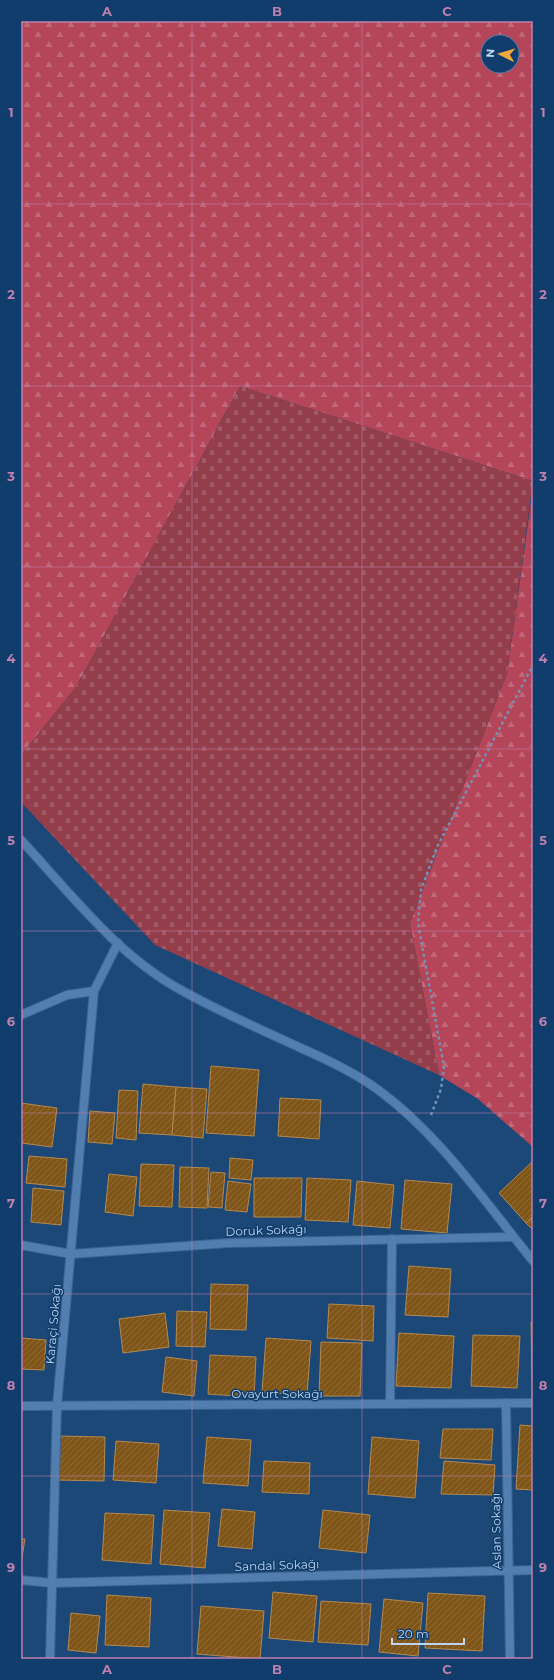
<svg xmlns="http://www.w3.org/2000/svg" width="554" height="1680" font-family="Montserrat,sans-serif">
<defs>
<pattern id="forest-firs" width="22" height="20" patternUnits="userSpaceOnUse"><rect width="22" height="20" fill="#b5465a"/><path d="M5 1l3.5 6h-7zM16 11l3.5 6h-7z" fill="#c0687a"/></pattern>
<pattern id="cemetery-stones" width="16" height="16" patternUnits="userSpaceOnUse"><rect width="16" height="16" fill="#943e4c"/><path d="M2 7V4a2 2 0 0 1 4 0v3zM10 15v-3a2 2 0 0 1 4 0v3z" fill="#a15966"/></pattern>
<pattern id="building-hatch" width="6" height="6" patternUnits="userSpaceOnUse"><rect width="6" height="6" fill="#7f5618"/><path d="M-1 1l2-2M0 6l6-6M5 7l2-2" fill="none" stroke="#8f6d3a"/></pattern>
</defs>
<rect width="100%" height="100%" fill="#1c4877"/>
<g fill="url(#forest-firs)" fill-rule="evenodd">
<path d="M21 21H533V481L240 386 76 687 21 755ZM488 42H512V66H488Z"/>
<path d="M533 488V1147L478 1099 439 1075 410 923 507 674Z"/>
</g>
<path fill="url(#cemetery-stones)" d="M240 386 533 481 507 674 410 923 439 1075 155 945 21 802V755L76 687Z"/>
<g fill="url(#building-hatch)" stroke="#b5884f">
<path d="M211 1066 259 1070 254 1136 206 1133Z"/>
<path d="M143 1084 176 1087 172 1135 139 1133Z"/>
<path d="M176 1087 207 1089 203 1138 172 1135Z"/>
<path d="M119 1090 138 1091 136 1140 116 1138Z"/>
<path d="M280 1098 321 1100 319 1139 278 1136Z"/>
<path d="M21 1103 57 1108 52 1147 21 1143Z"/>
<path d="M90 1111 115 1113 112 1144 88 1142Z"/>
<path d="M29 1156 67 1159 65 1187 26 1183Z"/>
<path d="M230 1158 253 1160 251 1180 229 1178Z"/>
<path d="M533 1161V1216L526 1223 499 1193Z"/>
<path d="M141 1164 174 1165 172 1207 139 1206Z"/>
<path d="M180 1167 209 1168 207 1208 179 1207Z"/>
<path d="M211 1172 225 1173 222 1208 208 1207Z"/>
<path d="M109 1174 137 1177 133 1216 105 1212Z"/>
<path d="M254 1178H302L301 1217H254Z"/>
<path d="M307 1178 351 1180 348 1222 305 1220Z"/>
<path d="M405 1180 452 1184 447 1233 401 1229Z"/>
<path d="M228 1181 251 1184 247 1212 225 1210Z"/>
<path d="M357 1181 394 1185 390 1228 353 1225Z"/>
<path d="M33 1188 64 1191 61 1225 31 1222Z"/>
<path d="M533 1217V1230L526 1223Z"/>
<path d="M409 1266 451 1269 448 1317 405 1315Z"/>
<path d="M211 1284 248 1285 246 1330 210 1329Z"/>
<path d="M329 1304 374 1306 373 1341 327 1338Z"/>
<path d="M177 1311 207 1312 205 1347 176 1346Z"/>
<path d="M165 1313 169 1347 123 1353 119 1319Z"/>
<path d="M531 1322H533V1379H532Z"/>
<path d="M399 1333 454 1336 451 1388 396 1386Z"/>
<path d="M473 1335 520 1336 517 1388 471 1386Z"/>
<path d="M21 1338 46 1340 44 1370 21 1369Z"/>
<path d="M266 1338 311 1341 307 1395 262 1392Z"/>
<path d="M321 1342 362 1343 360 1396H319Z"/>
<path d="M210 1355 256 1357 254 1397 208 1394Z"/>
<path d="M166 1357 197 1361 194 1396 162 1392Z"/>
<path d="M520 1425 533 1426V1490L516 1489Z"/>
<path d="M443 1429H493L491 1460 440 1458Z"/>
<path d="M58 1436 105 1437 104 1481 57 1480Z"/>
<path d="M207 1437 251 1440 248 1486 203 1483Z"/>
<path d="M372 1437 419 1441 415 1498 368 1494Z"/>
<path d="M116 1441 159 1444 156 1483 113 1480Z"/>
<path d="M264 1461 310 1463 309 1494 262 1492Z"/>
<path d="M444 1461 495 1465 493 1495 441 1494Z"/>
<path d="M222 1509 255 1512 252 1549 218 1546Z"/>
<path d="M164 1510 210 1513 205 1568 160 1564Z"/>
<path d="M323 1510 370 1515 366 1553 319 1548Z"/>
<path d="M105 1513 154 1515 151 1564 102 1560Z"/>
<path d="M21 1539H25L21 1563Z"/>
<path d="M273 1592 317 1596 313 1642 269 1638Z"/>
<path d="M428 1593 485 1596 482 1651 425 1648Z"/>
<path d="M107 1595 151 1598 149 1647 105 1645Z"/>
<path d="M384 1599 423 1603 418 1656 379 1652Z"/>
<path d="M321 1601 371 1604 368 1645 318 1642Z"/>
<path d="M201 1606 264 1611 260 1659 197 1654Z"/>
<path d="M71 1613 100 1616 96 1653 68 1650Z"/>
</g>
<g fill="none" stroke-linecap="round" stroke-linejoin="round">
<g stroke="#3c648f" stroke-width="10">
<g id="minor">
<path d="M21 840C70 893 117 955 181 990 220 1012 262 1030 303 1049 328 1060 355 1073 377 1089 439 1134 485 1202 533 1261"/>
<path d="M21 1015 67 995 94 991 118 943"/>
<path d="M21 1245 71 1254 229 1243 513 1237"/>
<path d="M506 1403 510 1659"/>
<path d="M390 1404 392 1239"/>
<path d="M21 1406 533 1403"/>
<path d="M21 1580 52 1583 533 1570"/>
<path d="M50 1659 57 1406 94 991"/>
</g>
</g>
<path stroke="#7192b7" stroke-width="2.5" stroke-dasharray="3 3" stroke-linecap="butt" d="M431 1115 441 1089 444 1067 418 923 421 890 437 847 533 665"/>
<use href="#minor" stroke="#517daf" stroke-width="8"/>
</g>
<path fill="none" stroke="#bf80ad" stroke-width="1" stroke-opacity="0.55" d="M192 21V1659M362 21V1659M21 204H533M21 386H533M21 567H533M21 749H533M21 931H533M21 1113H533M21 1294H533M21 1476H533"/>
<g text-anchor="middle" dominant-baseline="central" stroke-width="3" stroke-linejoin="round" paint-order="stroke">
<g font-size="12" fill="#bdd5f0" stroke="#103d6b">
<text transform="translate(266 1230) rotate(-2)">Doruk Sokağı</text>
<text transform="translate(53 1324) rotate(-85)">Karaçi Sokağı</text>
<text x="277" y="1393">Ovayurt Sokağı</text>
<text transform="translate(496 1531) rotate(-91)">Aslan Sokağı</text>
<text transform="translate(277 1565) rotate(-2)">Sandal Sokağı</text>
</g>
</g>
<rect width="554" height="1680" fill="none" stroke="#103d6b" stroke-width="44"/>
<g transform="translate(500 54) rotate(275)"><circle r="19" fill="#103d6b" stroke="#557aa0"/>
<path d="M0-3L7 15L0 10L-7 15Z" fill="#efa73e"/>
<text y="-6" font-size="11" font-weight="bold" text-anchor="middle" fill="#bdd5f0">N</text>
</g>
<path d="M392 1638v6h72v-6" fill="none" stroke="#bdd5f0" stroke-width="2"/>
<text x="398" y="1638" font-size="12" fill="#bdd5f0" stroke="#103d6b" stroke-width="3" paint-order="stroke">20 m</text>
<rect x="22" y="22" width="510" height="1636" fill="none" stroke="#bf80ad" stroke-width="1.5"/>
<g font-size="13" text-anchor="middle" font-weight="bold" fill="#bf80ad">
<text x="107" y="16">A</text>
<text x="277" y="16">B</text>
<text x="447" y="16">C</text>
<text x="11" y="117">1</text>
<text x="543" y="117">1</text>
<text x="11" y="299">2</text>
<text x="543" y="299">2</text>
<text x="11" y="481">3</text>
<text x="543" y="481">3</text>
<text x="11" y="663">4</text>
<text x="543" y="663">4</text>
<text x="11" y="845">5</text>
<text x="543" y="845">5</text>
<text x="11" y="1026">6</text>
<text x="543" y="1026">6</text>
<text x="11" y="1208">7</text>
<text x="543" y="1208">7</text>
<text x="11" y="1390">8</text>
<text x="543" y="1390">8</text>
<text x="11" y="1572">9</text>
<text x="543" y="1572">9</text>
<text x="107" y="1674">A</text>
<text x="277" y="1674">B</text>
<text x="447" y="1674">C</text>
</g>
</svg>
